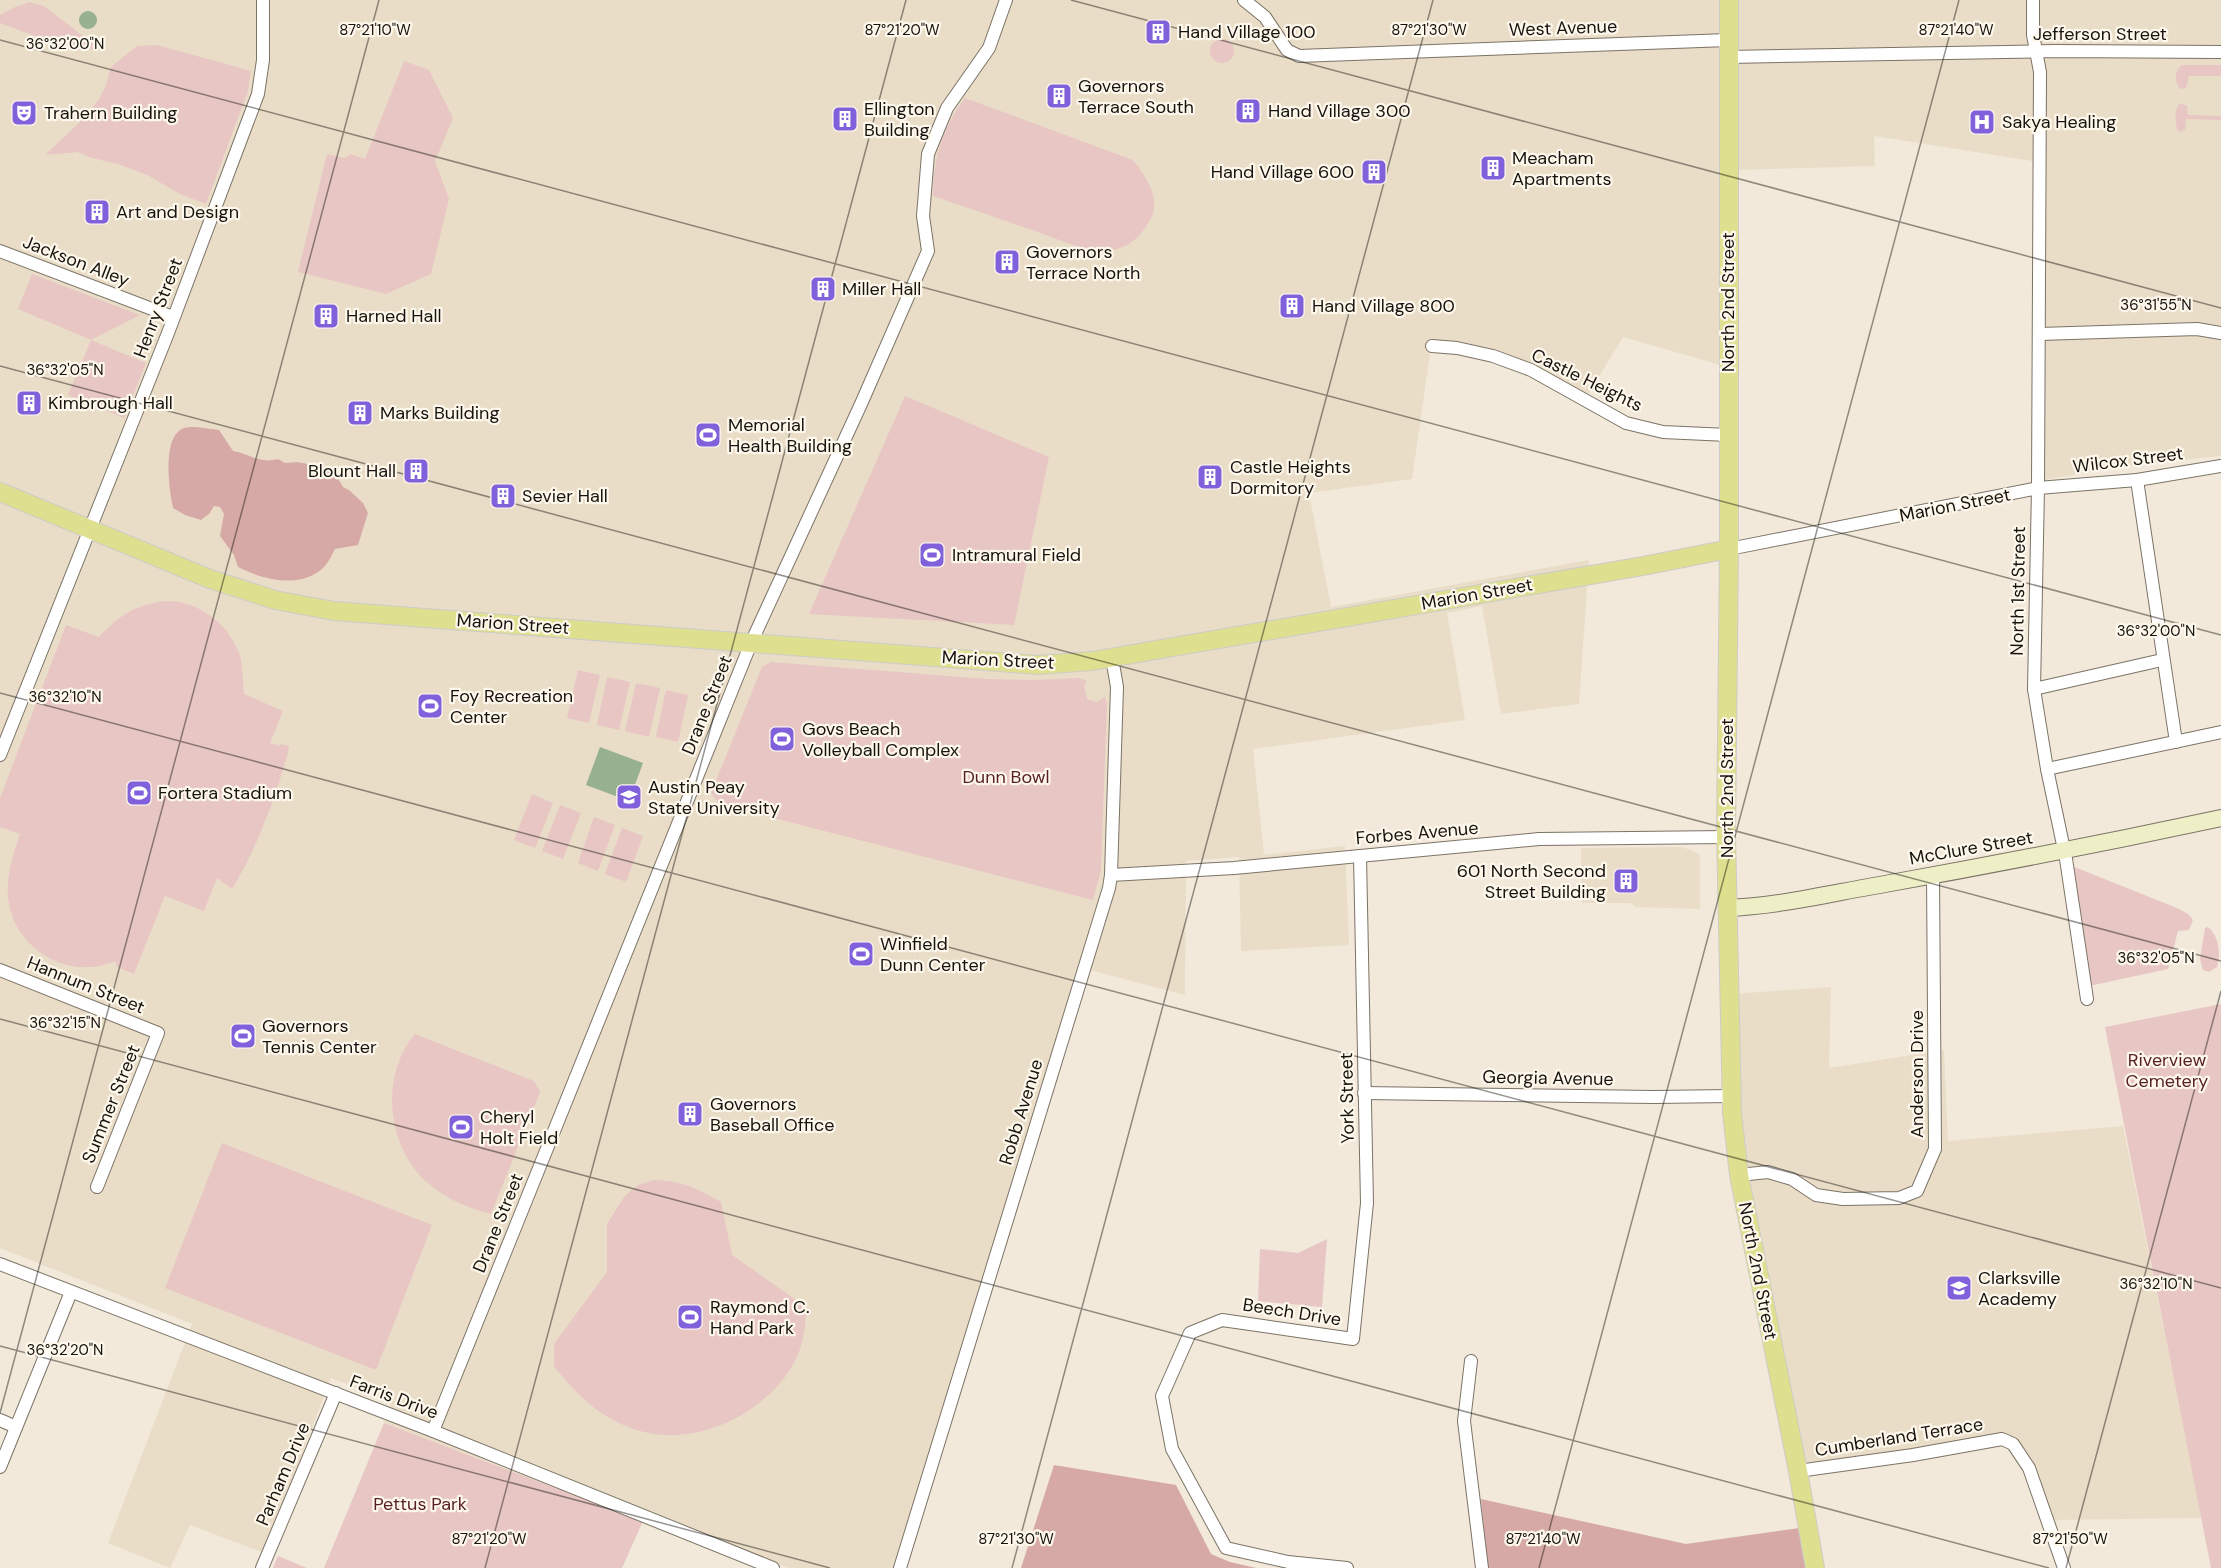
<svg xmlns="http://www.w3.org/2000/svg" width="2221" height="1568" font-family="'DM Sans',sans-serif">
<rect width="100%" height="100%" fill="#f2e9db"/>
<g fill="#eaddc8">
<path d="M0 0H2221V456L2125 466 2043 480 2046 322 2045 163 1874 136 1875 166 1738 170V370L1623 337 1588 395 1532 364 1494 349 1459 341 1432 340 1412 479 1309 493 1331 607 1589 560 1579 704 1501 714 1482 606 1447 613 1465 720 1253 749 1264 855 1345 846 1349 945 1241 951 1239 857 1186 861 1185 995 1082 968 893 1568H789L648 1510 643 1521 384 1423 392 1402 331 1378 264 1553 190 1525 170 1568 108 1543 192 1324 0 1248Z"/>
<path d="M1681 847 1691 850 1700 855V909L1636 907 1631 903H1582L1581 848Z"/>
<path d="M1831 987 1829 1068 1944 1050 1948 1141 2123 1126 2202 1518 2047 1520 2029 1468 2002 1439 1798 1471 1739 1175 1732 994Z"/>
</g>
<g fill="#e7c6c4">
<path d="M29 2 44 6 83 36 107 41 94 49 75 51 0 23V15L15 7Z"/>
<circle cx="1222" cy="51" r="12"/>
<path d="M157 45 251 71 248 91 206 204 180 194 147 175 118 164 92 158 77 152 45 155 83 119 99 99 106 85 111 67 137 46Z"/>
<path d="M404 61 429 70 453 118 435 161 449 199 431 274 386 294 298 272 327 154 344 158 351 154 365 159Z"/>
<path d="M2182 65H2221V76H2189L2186 88 2180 89C2174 82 2174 71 2182 65Z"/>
<path d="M965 98 1133 160C1146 177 1163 200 1149 222 1140 237 1128 249 1109 250 1085 252 1060 240 1038 232 1003 220 968 208 933 196 933 159 942 128 965 98Z"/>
<path d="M2180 103 2187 106 2188 115 2221 116V120L2186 119 2185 130 2179 132C2174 125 2174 109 2180 103Z"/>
<path d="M32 274 140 315 91 340 146 363 124 418 68 395 91 340 18 309Z"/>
<path d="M905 396 1049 457 1014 625 809 614Z"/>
<path d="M164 601C198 600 229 623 240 656 243 668 243 682 244 694L283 711 270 743 280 746 281 744 289 746 288 753C274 801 258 846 232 889L217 878 204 911 165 896 134 974 117 967 116 962H113C67 981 12 947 8 897 6 875 13 855 20 834L0 827V798L66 625 99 637C120 615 133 606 164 601Z"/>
<path d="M771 662 987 679 1034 680 1079 678 1087 681 1084 685 1087 699 1096 702 1105 697 1107 703 1101 870 1093 900 719 804 711 793 762 667Z"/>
<path d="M578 670 600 675 589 723 567 718Z"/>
<path d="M607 677 630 682 619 730 597 725Z"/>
<path d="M636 683 660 688 649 737 625 731Z"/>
<path d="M666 690 688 695 678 742 656 737Z"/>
<path d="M532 794 553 803 535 848 514 840Z"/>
<path d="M560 805 581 813 563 859 542 851Z"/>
<path d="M594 817 615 825 598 871 578 863Z"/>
<path d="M622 828 643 836 626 882 605 874Z"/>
<path d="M2072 866 2177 908 2188 914 2193 920 2189 930 2178 931 2168 969 2089 986Z"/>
<path d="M2208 927C2219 936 2221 954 2217 967L2209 972 2203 970 2200 959 2205 928Z"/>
<path d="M2221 1004V1568H2211L2105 1027Z"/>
<path d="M415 1034 534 1081 540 1092 491 1214C468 1208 448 1200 429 1184 387 1149 379 1076 415 1034Z"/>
<path d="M222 1143 432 1225 376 1370 165 1288Z"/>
<path d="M655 1180C683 1181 698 1189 721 1202L732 1255 806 1307C806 1328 803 1349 791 1368 763 1413 702 1444 649 1433 606 1424 580 1399 554 1366V1344L607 1272V1224L624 1197 638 1185Z"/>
<path d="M1327 1239 1322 1307 1258 1301 1260 1249 1298 1253Z"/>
<path d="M384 1423 643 1521 622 1568H324Z"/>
<path d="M278 1556 307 1568H273Z"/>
</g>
<g fill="#d6a9a7">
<path d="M196 427 219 430 233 451C252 454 258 464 278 459L285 463 297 462 308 464 334 472 343 487 349 490 363 503 368 513 358 545 335 549C332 555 329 561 325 566 302 590 264 580 238 567L234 555 220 536 224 514 220 507 214 506 209 514 201 520 185 515 173 508C169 490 162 439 182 429 185 427 192 427 196 427Z"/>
<path d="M1054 1465 1176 1485 1211 1554 1230 1562 1256 1568H1021Z"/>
<path d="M1481 1499 1686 1544 1814 1526 1821 1568H1488Z"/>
</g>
<g fill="#96b090">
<circle cx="88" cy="20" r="9"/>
<path d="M600 747 643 763 629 801 586 785Z"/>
</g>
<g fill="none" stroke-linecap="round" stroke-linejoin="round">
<g stroke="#7b7366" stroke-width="14">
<g id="minor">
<path d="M1244 0 1265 17 1287 50 1299 56 1728 40"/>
<path d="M2033 0V35L2040 72 2038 488 2034 689 2047 769 2066 859 2087 999"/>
<path d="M1728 57 2055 51 2221 52"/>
<path d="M0 251 173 317"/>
<path d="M2040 334 2197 329 2221 333"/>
<path d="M1432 346 1457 348 1493 356 1531 370 1626 423 1663 432 1728 435"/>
<path d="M2137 480 2176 742"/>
<path d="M1729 549 2038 488 2137 480 2221 466"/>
<path d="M2034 689 2162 660"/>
<path d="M0 755 168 333 258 94 263 60V0"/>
<path d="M2047 769 2221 732"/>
<path d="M1111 875 1234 868 1539 839 1726 837"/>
<path d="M0 970 158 1033 97 1187"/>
<path d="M1364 1093 1653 1097 1732 1096"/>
<path d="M1739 1175 1768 1172 1792 1179 1816 1195 1843 1199 1899 1198 1917 1191 1935 1149 1933 875"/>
<path d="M0 1264 433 1431 773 1568"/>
<path d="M1471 1361 1464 1421 1482 1568"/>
<path d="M0 1420 16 1427"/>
<path d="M433 1431 751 643 861 404 928 251 923 216 928 154 947 108 989 48 1006 0"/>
<path d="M0 1467 71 1292"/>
<path d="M1798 1471 1913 1455 2002 1439 2013 1444 2029 1468 2064 1568"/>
<path d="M262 1568 336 1393"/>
<path d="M900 1568 1109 888 1111 875 1117 687 1112 658"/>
<path d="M1347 1568 1288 1562 1226 1548 1172 1449 1162 1396 1190 1333 1222 1320 1353 1339 1367 1203 1360 856"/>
</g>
</g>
<g stroke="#7b7366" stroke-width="18">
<path id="secondary" d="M1727 908C1780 906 1832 893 1885 884 1997 864 2109 842 2221 818"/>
</g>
<g stroke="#cccbca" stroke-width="20">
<g id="primary">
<path d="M1729 0V549L1726 832 1732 1113 1739 1175 1798 1471 1815 1568"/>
<path d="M0 492 210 579 275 600 334 611 1038 665 1092 661 1643 566 1729 549"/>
</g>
</g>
<use href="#minor" stroke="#fff" stroke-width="12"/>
<use href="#secondary" stroke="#efefc7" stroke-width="16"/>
<use href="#primary" stroke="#dfe08f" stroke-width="18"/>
</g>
<path fill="none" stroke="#16130e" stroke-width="1.5" stroke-opacity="0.45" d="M1071 0 2221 308M0 40 2221 635M0 366 2221 961M0 693 2221 1288M0 1019 2049 1568M0 1346 830 1568M0 1413 379 0M485 1568 906 0M1012 1568 1433 0M1539 1568 1959 0M2066 1568 2221 991"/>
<defs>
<g id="building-square" transform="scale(1.35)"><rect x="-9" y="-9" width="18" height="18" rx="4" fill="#8161db" stroke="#fef7eb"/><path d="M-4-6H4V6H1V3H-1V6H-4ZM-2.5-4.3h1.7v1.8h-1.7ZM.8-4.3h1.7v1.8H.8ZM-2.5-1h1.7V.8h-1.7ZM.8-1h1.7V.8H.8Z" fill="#fff"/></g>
<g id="theatre-square" transform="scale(1.35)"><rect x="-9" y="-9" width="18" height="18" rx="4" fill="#8161db" stroke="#fef7eb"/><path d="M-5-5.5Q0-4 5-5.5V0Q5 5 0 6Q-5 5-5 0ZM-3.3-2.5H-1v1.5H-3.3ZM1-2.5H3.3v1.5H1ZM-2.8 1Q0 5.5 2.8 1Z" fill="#fff"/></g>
<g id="hospital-square" transform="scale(1.35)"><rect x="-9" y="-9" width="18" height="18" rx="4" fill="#8161db" stroke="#fef7eb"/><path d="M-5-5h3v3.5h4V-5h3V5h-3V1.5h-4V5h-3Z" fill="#fff"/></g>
<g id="stadium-square" transform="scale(1.35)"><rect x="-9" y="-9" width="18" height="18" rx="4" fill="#8161db" stroke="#fef7eb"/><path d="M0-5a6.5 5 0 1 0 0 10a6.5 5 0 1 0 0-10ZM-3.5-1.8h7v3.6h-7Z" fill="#fff"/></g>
<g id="university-square" transform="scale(1.35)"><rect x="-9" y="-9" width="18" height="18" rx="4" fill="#8161db" stroke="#fef7eb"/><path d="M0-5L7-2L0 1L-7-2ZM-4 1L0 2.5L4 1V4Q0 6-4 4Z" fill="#fff"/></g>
<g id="school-square" transform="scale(1.35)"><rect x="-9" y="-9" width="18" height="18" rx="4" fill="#8161db" stroke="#fef7eb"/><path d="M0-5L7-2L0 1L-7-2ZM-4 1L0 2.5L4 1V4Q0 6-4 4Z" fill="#fff"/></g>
</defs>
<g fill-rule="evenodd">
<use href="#building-square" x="1158" y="32"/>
<use href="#building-square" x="1059" y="96"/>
<use href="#building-square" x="1248" y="111"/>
<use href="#theatre-square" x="24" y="113"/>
<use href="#building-square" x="845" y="119"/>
<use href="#hospital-square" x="1982" y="122"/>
<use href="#building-square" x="1493" y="168"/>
<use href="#building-square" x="1374" y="172"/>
<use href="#building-square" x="97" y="212"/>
<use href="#building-square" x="1007" y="262"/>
<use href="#building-square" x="823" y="289"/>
<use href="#building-square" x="1292" y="306"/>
<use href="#building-square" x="326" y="316"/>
<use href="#building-square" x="29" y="403"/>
<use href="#building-square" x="360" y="413"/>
<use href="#stadium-square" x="708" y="435"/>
<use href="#building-square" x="416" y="471"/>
<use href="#building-square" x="1210" y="477"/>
<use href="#building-square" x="503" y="496"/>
<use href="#stadium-square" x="932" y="555"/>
<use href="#stadium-square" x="430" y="706"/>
<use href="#stadium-square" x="782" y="739"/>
<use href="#stadium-square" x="139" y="793"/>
<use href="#university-square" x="629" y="797"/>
<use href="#building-square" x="1626" y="881"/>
<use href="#stadium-square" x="861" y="954"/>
<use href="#stadium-square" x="243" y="1036"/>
<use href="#building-square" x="690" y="1114"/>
<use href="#stadium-square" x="461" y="1127"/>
<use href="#school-square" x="1959" y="1288"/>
<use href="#stadium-square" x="690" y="1317"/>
</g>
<g text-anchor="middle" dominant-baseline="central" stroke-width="4.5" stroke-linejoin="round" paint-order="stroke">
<g font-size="18" fill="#16130e" stroke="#fef7eb">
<text transform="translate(1563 28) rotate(-2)">West Avenue</text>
<text x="2100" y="34">Jefferson Street</text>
<text transform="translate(76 261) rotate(21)">Jackson Alley</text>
<text transform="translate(1728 302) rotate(-90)">North 2nd Street</text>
<text transform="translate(158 308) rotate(-69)">Henry Street</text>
<text transform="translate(1587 380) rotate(26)">Castle Heights</text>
<text transform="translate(2128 460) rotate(-7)">Wilcox Street</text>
<text transform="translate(1955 505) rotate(-11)">Marion Street</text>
<text transform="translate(2018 591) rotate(-89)">North 1st Street</text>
<text transform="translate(1477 594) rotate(-10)">Marion Street</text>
<text transform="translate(513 624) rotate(4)">Marion Street</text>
<text transform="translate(998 660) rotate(3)">Marion Street</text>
<text transform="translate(707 705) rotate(-68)">Drane Street</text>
<text transform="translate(1727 788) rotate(-90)">North 2nd Street</text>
<text transform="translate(1417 833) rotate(-5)">Forbes Avenue</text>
<text transform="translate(1971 848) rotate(-10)">McClure Street</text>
<text transform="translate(86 985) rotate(22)">Hannum Street</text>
<text transform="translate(1917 1074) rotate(-90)">Anderson Drive</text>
<text transform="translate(1548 1078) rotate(1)">Georgia Avenue</text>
<text transform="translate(1347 1098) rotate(-91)">York Street</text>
<text transform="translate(111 1104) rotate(-68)">Summer Street</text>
<text transform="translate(1021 1112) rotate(-73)">Robb Avenue</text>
<text transform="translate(498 1223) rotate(-68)">Drane Street</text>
<text transform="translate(1758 1271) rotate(79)">North 2nd Street</text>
<text transform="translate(1292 1312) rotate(9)">Beech Drive</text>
<text transform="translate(394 1397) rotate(21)">Farris Drive</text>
<text transform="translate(1899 1437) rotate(-9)">Cumberland Terrace</text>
<text transform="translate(283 1474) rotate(-67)">Parham Drive</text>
</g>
<g font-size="18" fill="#16130e" stroke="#fef7eb" text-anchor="start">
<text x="1178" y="32">Hand Village 100</text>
<text x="1078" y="86">Governors<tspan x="1078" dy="21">Terrace South</tspan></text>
<text x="864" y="109">Ellington<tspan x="864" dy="21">Building</tspan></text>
<text x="1268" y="111">Hand Village 300</text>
<text x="44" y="113">Trahern Building</text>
<text x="2002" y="122">Sakya Healing</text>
<text x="1512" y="158">Meacham<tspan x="1512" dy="21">Apartments</tspan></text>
<text x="1354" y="172" text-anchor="end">Hand Village 600</text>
<text x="116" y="212">Art and Design</text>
<text x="1026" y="252">Governors<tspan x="1026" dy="21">Terrace North</tspan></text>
<text x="842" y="289">Miller Hall</text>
<text x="1312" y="306">Hand Village 800</text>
<text x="346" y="316">Harned Hall</text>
<text x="48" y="403">Kimbrough Hall</text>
<text x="380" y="413">Marks Building</text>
<text x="728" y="425">Memorial<tspan x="728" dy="21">Health Building</tspan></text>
<text x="1230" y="467">Castle Heights<tspan x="1230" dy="21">Dormitory</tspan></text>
<text x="396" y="471" text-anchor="end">Blount Hall</text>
<text x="522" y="496">Sevier Hall</text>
<text x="952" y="555">Intramural Field</text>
<text x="450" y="696">Foy Recreation<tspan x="450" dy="21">Center</tspan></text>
<text x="802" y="729">Govs Beach<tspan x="802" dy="21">Volleyball Complex</tspan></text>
<text x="648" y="787">Austin Peay<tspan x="648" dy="21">State University</tspan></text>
<text x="158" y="793">Fortera Stadium</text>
<text x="1606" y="871" text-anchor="end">601 North Second<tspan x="1606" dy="21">Street Building</tspan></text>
<text x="880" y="944">Winfield<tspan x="880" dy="21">Dunn Center</tspan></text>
<text x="262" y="1026">Governors<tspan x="262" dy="21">Tennis Center</tspan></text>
<text x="710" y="1104">Governors<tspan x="710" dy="21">Baseball Office</tspan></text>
<text x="480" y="1117">Cheryl<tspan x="480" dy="21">Holt Field</tspan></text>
<text x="1978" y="1278">Clarksville<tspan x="1978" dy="21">Academy</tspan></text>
<text x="710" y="1307">Raymond C.<tspan x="710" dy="21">Hand Park</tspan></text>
</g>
<g font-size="18" fill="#561f20" stroke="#fef7eb">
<text x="1006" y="777">Dunn Bowl</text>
<text x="2167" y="1060">Riverview<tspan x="2167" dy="21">Cemetery</tspan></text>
<text x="420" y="1504">Pettus Park</text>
</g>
</g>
<g font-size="15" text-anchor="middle" fill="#16130e" stroke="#fef7eb" stroke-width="4.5" stroke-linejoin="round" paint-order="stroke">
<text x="375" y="35">87°21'10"W</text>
<text x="902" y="35">87°21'20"W</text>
<text x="1429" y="35">87°21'30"W</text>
<text x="1956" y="35">87°21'40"W</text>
<text x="65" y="49">36°32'00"N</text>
<text x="2156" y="310">36°31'55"N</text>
<text x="65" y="375">36°32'05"N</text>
<text x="2156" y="636">36°32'00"N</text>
<text x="65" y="702">36°32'10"N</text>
<text x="2156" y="963">36°32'05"N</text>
<text x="65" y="1028">36°32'15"N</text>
<text x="2156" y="1289">36°32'10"N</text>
<text x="65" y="1355">36°32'20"N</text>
<text x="489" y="1544">87°21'20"W</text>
<text x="1016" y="1544">87°21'30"W</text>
<text x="1543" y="1544">87°21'40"W</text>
<text x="2070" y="1544">87°21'50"W</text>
</g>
</svg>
